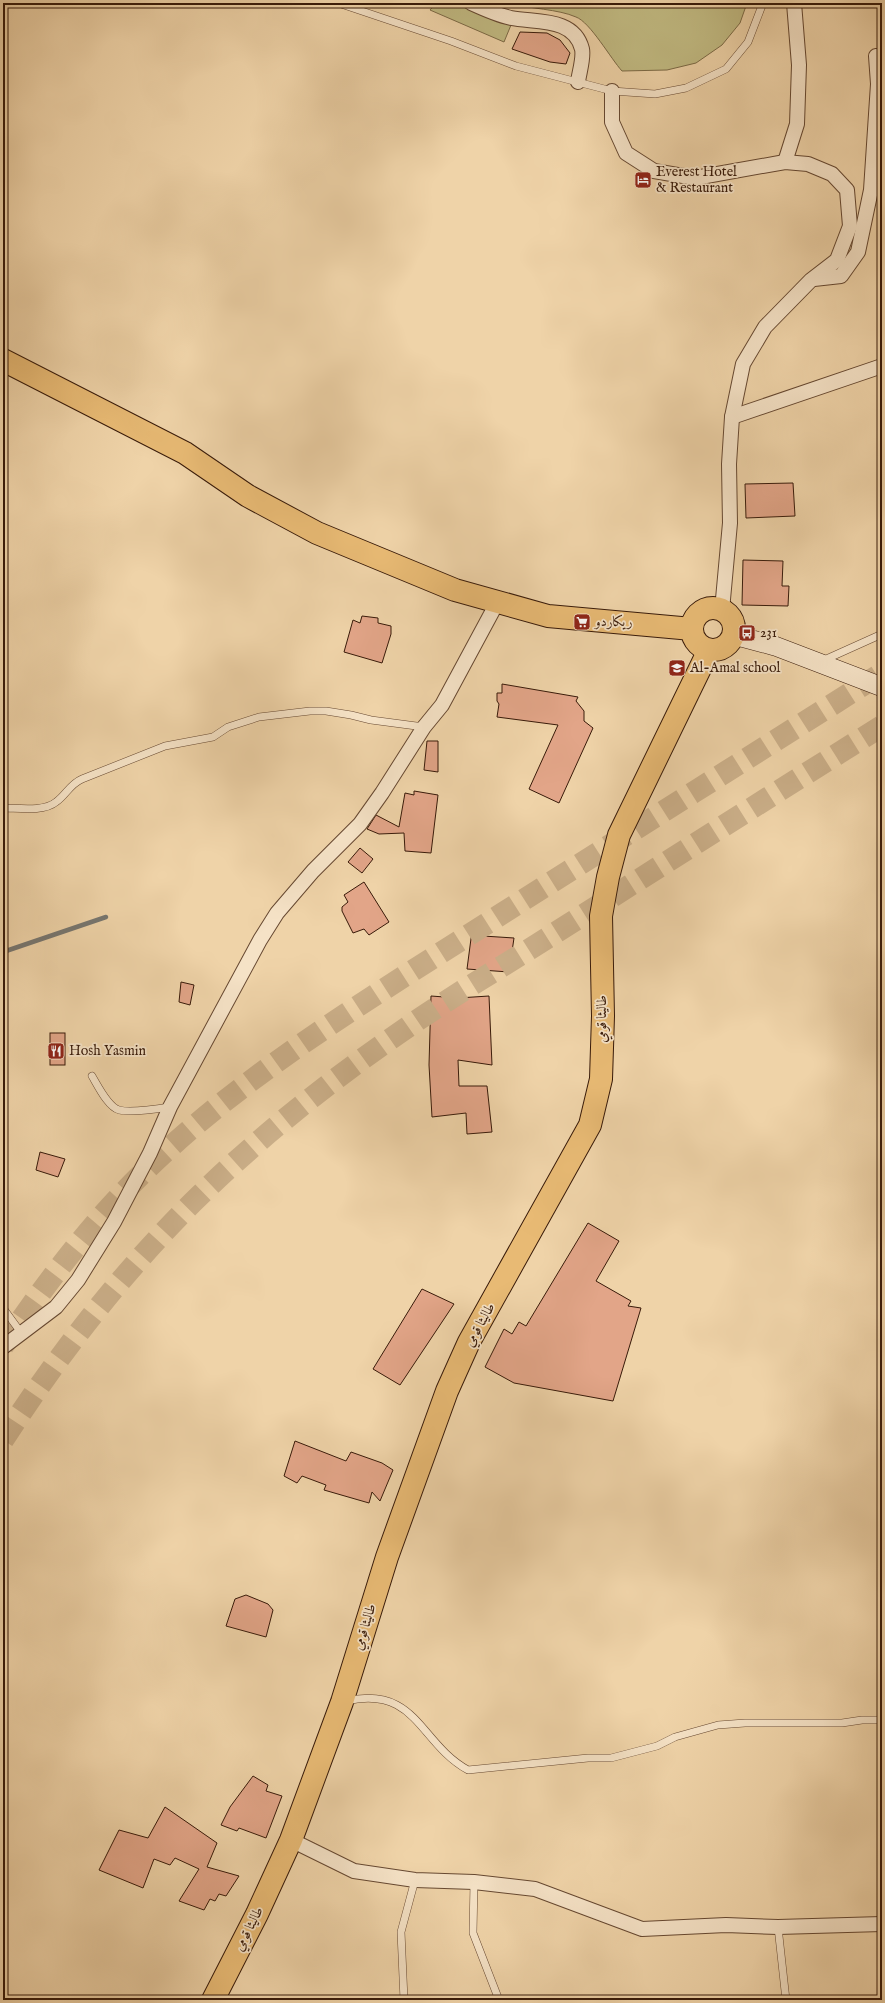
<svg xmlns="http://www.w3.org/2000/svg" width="885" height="2003" font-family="'IM FELL English',Amiri,serif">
<rect width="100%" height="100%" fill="#efd3a8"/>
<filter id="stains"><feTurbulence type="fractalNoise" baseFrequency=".005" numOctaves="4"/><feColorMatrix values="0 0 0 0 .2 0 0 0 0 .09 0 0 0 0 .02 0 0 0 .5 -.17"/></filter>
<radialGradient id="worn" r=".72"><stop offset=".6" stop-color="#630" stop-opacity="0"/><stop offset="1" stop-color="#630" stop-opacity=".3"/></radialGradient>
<g fill="#c1ba82" stroke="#7c6a46">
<path d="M436 3H464L485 15 511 25 504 42 430 10Z"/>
<path d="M509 3H747L740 23 722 45 696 63 667 70 622 71C611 59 590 22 576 17 558 9 530 9 509 3Z"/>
</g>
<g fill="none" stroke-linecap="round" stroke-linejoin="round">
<path stroke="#767670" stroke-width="4.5" d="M3 952 106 917"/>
</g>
<g fill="#e2a588" stroke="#381a09">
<path d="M520 32 547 33 560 40 570 53 566 64 550 62 512 49Z"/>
<path d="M793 483 795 516 746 518 745 484Z"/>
<path d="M743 560 783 561 782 586H789L788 606 742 605Z"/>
<path d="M362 616 378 618V623L391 626V634L382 663 344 652 353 620 360 623Z"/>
<path d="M502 684 578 697 576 701 584 711V721L593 728 559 803 529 789 558 725 497 717 499 704 497 701V693H502Z"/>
<path d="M427 741H438V772L424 770Z"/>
<path d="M414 791 438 795 431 853 405 851 404 833 379 834 367 829 376 815 399 827 405 793 414 795Z"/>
<path d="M360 848 373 859 362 873 348 862Z"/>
<path d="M364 882 389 922 369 935 364 929 353 933 342 911V907L348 902 344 895Z"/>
<path d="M472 931H483V936L514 938 509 972 467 969Z"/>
<path d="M181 982 194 985 190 1005 179 1002Z"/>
<path d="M431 996 458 998 489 996 492 1065 458 1060 459 1086H487L492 1132 467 1134 466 1113 432 1117 429 1065Z"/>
<rect x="50" y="1033" width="15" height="32"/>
<path d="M40 1152 65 1159 58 1177 36 1170Z"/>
<path d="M588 1223 619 1241 596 1281 631 1301 628 1306 641 1308 613 1401 514 1383 485 1367 504 1329 512 1334 519 1322 526 1326Z"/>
<path d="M422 1289 454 1304 400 1385 373 1369Z"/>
<path d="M295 1441 346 1461 351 1452 382 1463 393 1470 380 1501 372 1492 369 1503 324 1490 326 1485 302 1476 297 1483 284 1476Z"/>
<path d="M246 1595 268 1604 273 1610 266 1637 226 1626 235 1599Z"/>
<path d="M253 1776 268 1785 266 1791 282 1796 266 1838 239 1828 237 1831 221 1825 230 1807Z"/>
<path d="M165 1807 217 1843 207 1867 239 1876 226 1896 219 1894 215 1901 210 1899 204 1910 179 1901 199 1869 175 1858 170 1865 154 1859 143 1888 99 1870 119 1830 148 1838Z"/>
</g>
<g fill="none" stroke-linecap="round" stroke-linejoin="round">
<g stroke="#caae88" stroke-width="22" stroke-dasharray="22 11" stroke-linecap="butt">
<path d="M3 1346C40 1292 79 1239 124 1192 233 1078 372 998 503 913 629 833 756 753 882 673"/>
<path d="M3 1440C58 1355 121 1274 193 1202 257 1139 328 1082 402 1031 450 997 502 967 552 935 662 865 772 795 882 726"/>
</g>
<g stroke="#664831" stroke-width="8">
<g id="lane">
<path d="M338 3 451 41 516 66 612 91 655 94 686 88 726 69 748 42 763 3"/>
<path d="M822 661 882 634"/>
<path d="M3 808C18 808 44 812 56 802 66 795 70 784 82 779L165 746 213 737 228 727 259 717 310 711H326L351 715 371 720 424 727"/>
<path d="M92 1076C98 1086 108 1107 119 1110 131 1113 157 1109 170 1107"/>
<path d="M3 1308 22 1334"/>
<path d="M346 1701C417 1685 419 1743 468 1770L588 1758H611L657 1746 675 1737 718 1725 745 1723H842L862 1720H882"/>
<path d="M474 1882 473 1933 499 2000"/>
<path d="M778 1927 786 2000"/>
<path d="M404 2000 401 1932 415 1880"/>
</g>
</g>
<g stroke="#664831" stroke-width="16">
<g id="street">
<path d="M471 3C484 9 497 15 511 18 536 23 574 17 582 49 584 58 579 73 578 82"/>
<path d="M612 91V122L626 153 654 171 695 178 785 162 808 164 832 174 847 190 850 226 837 260 811 280 765 327 743 364 732 417 729 464 730 523 722 610"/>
<path d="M785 162 797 124 799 65 794 3"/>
<path d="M814 279 841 276 858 252 871 190 878 84 876 56"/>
<path d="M732 417 882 366"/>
<path d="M3 1347 56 1307 78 1280 114 1222 150 1153 170 1107 260 940 277 913 313 871 360 824 382 793 424 727 442 705 498 601"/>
<path d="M291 1840 354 1871 415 1880 474 1882 535 1889 642 1929 726 1925 778 1927 882 1924"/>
</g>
</g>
<g stroke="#381a09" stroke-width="20">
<path id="secondary" d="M734 635 775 646 882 687"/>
</g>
<g stroke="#381a09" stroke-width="24">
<g id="primary">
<path d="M3 360 185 453 248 496 317 533 455 590 548 616 692 629"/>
<circle cx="713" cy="629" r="21"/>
<path d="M213 2000 257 1914 291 1840 342 1702 387 1557 447 1391 469 1342 590 1125 601 1079 603 1016 601 916 608 877 619 835 709 650"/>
</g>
</g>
<use href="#lane" stroke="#f5e2c6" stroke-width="7"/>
<use href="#street" stroke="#f5e2c6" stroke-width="14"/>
<use href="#secondary" stroke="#f5e2c6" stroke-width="19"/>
<use href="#primary" stroke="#e8ba74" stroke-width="22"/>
</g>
<defs>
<g id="hotel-square" transform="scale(0.9)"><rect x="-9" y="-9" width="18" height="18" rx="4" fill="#8f2418" stroke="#f5e2c6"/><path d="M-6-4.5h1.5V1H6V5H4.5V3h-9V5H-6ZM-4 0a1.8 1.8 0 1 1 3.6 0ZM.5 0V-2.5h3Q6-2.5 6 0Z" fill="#fff"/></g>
<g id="supermarket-square" transform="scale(0.9)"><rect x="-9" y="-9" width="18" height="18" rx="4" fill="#8f2418" stroke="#f5e2c6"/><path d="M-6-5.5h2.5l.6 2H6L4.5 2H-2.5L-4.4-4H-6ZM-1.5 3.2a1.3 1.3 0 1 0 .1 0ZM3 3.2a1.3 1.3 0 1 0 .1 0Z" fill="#fff"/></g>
<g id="bus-square" transform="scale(0.9)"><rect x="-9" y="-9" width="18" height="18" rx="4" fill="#8f2418" stroke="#f5e2c6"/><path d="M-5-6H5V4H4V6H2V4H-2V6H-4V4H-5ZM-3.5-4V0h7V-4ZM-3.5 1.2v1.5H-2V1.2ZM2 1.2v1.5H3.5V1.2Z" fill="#fff"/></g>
<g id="school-square" transform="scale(0.9)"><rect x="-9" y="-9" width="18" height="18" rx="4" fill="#8f2418" stroke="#f5e2c6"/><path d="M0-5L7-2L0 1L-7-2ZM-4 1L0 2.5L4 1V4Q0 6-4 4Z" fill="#fff"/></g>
<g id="restaurant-square" transform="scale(0.9)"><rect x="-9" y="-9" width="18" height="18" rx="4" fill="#8f2418" stroke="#f5e2c6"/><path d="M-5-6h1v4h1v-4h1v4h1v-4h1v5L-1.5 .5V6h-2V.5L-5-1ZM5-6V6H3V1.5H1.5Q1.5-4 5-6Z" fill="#fff"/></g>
</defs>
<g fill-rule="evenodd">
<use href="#hotel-square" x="643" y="180"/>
<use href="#supermarket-square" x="582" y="622"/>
<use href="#bus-square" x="747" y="633"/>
<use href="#school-square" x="677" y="668"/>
<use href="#restaurant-square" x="56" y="1051"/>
</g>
<g text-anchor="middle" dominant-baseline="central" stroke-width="3.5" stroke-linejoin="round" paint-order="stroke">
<g font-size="14" fill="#381a09" stroke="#f5e2c6" text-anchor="start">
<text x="656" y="172">Everest Hotel<tspan x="656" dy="16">&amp; Restaurant</tspan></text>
<text x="595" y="622">ريكاردو</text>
<text x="760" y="633">231</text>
<text x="690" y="668">Al-Amal school</text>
<text x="69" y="1051">Hosh Yasmin</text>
</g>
<g font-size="14" fill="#381a09" stroke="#f5e2c6">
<text transform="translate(602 1019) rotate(-90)">طاليثا قومي</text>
<text transform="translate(480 1325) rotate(-61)">طاليثا قومي</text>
<text transform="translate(365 1627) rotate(-73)">طاليثا قومي</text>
<text transform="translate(249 1929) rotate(-63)">طاليثا قومي</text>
</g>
</g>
<rect width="885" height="2003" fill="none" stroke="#efd3a8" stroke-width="16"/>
<rect x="4" y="4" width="877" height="1995" fill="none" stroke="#381a09" stroke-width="2"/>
<rect x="8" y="8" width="869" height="1987" fill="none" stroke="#381a09"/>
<rect width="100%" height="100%" filter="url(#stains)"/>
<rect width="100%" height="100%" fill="url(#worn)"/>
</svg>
